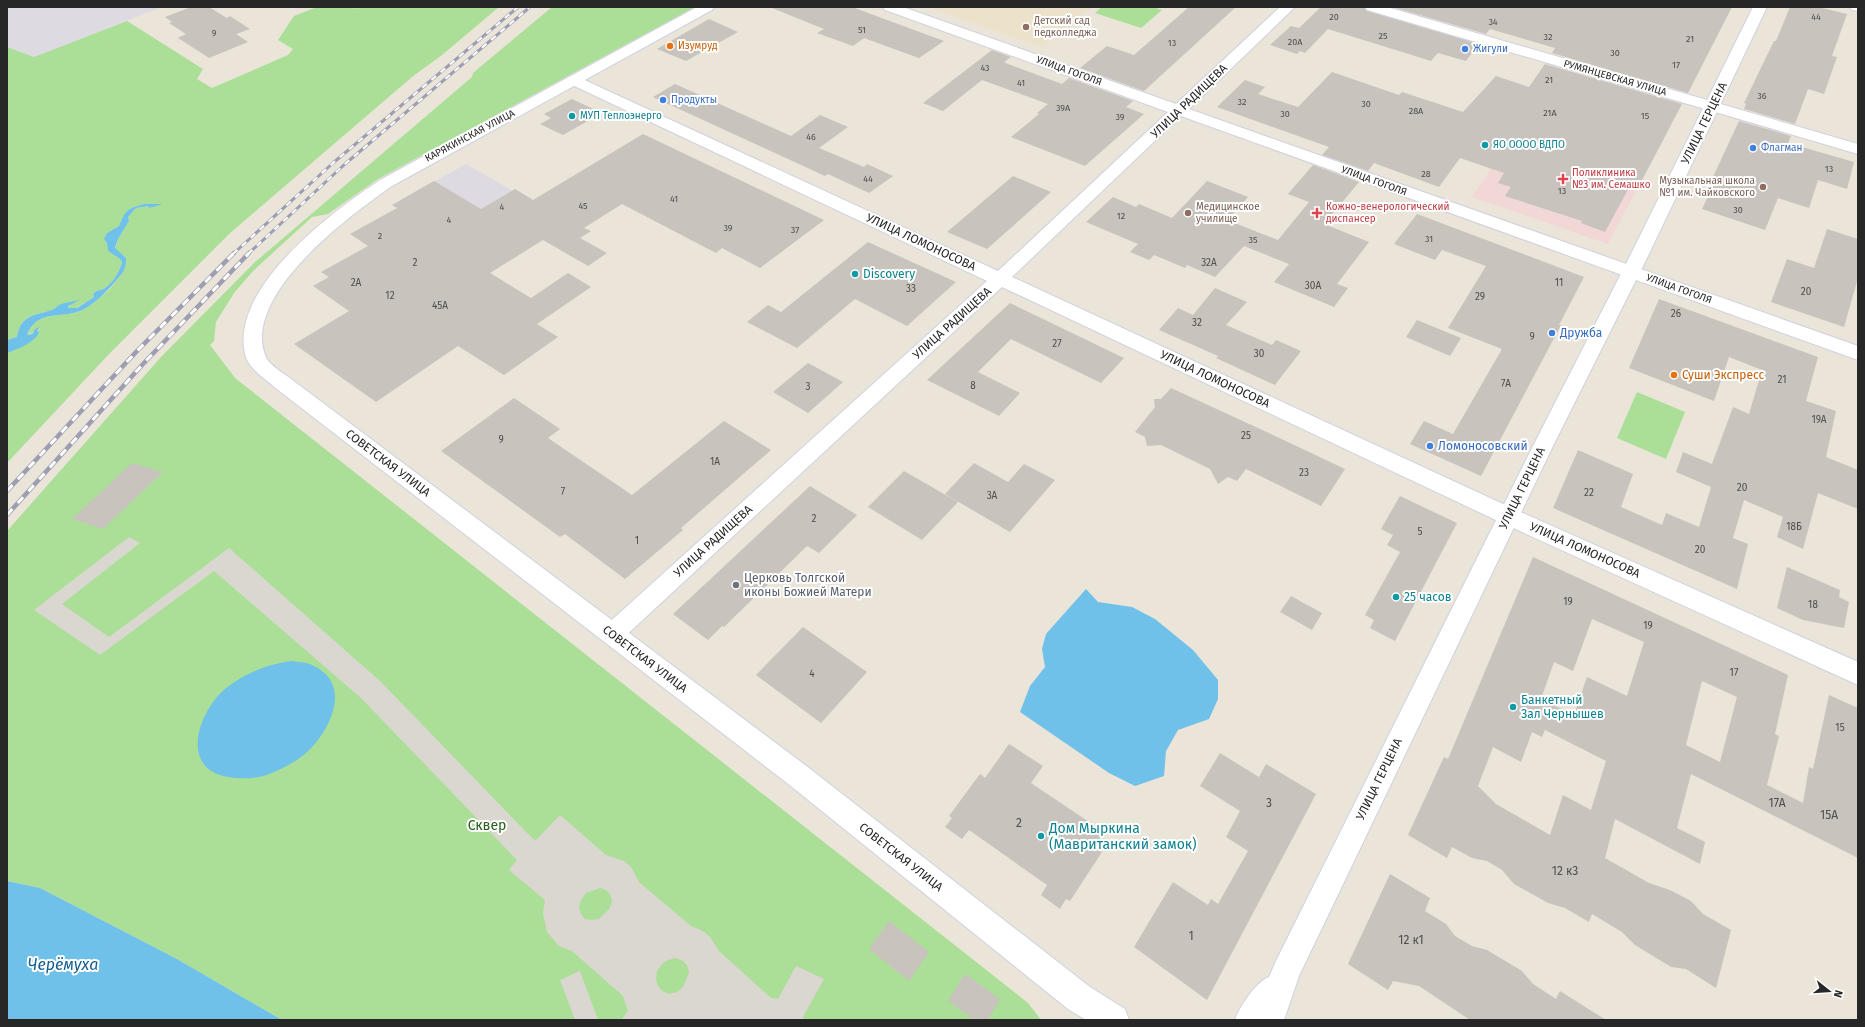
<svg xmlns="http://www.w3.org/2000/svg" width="1865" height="1027" font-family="'Fira Sans',sans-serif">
<rect width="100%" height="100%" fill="#eae4d9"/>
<g fill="#dddae2">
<path d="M7 7H162L34 57 7 47Z"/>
<path d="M466 164 513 191 515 189 533 200 458 245 392 205Z"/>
</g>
<path fill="#ebe2c9" d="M927 7H1093L1042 47Z"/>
<path fill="#f1d7d6" d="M1486 157 1646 172 1608 244 1472 197 1491 169 1480 165Z"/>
<g fill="#abdf97">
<path d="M317 7C334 7 357 10 373 7H499L442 55 412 77 229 234 109 354 7 463V353L23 346 32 340 40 328 28 335 27 334C39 309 59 319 80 311 96 304 128 276 126 258L115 249 118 239 129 221 128 217 136 208 148 206 149 208 159 204H145L134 207 128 210 119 226 107 233 108 251 120 259 122 262C120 271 113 283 105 288 101 291 97 289 93 294L94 297 76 308 68 309 70 304 78 302C67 300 63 305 54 309 37 316 21 312 17 337L7 340V47L34 57 127 21 203 69 197 79 212 88 288 55 293 49 278 40 294 16Z"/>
<path d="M552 7H695L378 179 328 214 312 217 253 271 234 293 216 322 214 341 210 345 235 378 1028 1003 1041 1020H282L177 959 40 888 7 881V531L161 357 254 263 472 77 473 73Z"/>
<path d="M1102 7H1153L1162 10 1141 28 1095 13Z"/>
<path d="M1637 392 1685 412 1666 459 1617 438Z"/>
</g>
<g fill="#dad7d0" fill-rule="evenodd">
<path d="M129 537 140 543 62 604 109 637 229 548 380 681 535 841 560 815 606 855 624 861 631 867 639 882 691 926 703 931 710 937 719 951 771 998 778 999 796 966 824 979 803 1017 804 1020H621L628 1011 623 996 572 951 559 946 547 932 543 913 545 900 509 870 517 860 361 698 214 571 100 655 34 610ZM600 888 606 890 610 894 612 901 610 908 599 919 592 920 585 919 581 914 579 907 581 900 586 893ZM676 958 683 961 687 965 689 973 683 987 677 992 669 994 662 991 658 986 656 979 657 971 662 964 668 960Z"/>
<path d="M580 971 598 1020H575L560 980Z"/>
</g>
<g fill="#6fc1e9">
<path d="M145 204H163L149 208 148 206 136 208 128 217 129 221 118 239 115 248 126 258C127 268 122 274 115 282 105 293 94 305 80 311 59 319 39 309 27 334L29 335 33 333 35 329 40 327 37 331 39 332C36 342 16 350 7 353V340L17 337C21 313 36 316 54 309 56 308 58 305 61 304 67 302 74 301 80 300L68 306 69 308H77L94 297 93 294C97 289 101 291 105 288 113 283 120 271 122 262L120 259 108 251 107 243 104 239 107 233 119 226C126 210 127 208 145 204Z"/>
<path d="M1086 589 1098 602 1132 607 1155 619 1193 650 1218 680V699L1209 719 1178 730 1166 751 1164 776 1135 786 1109 773 1020 712 1030 686 1045 667 1042 649 1046 634Z"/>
<path d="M291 661C297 662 306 662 312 665 350 682 334 722 313 746 302 759 283 769 267 775 254 779 241 779 228 777 179 769 198 712 225 689 244 673 266 665 291 661Z"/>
<path d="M7 881 40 888 177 959 282 1020H7Z"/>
</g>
<g fill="#c8c3bc" fill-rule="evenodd">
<path d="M191 7H209L227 18 230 16 250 29 236 34 248 42 209 58 178 38 186 34 169 23 172 22 165 17Z"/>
<path d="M773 7H852L944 41 919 58 864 38 853 46 817 33 824 29 772 8Z"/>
<path d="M1189 7H1236L1144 91 1080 68 1107 46 1134 55Z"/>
<path d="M1321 7H1364L1367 11 1479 44 1466 61 1438 53 1431 61 1328 29 1305 53 1300 51 1297 54 1270 45 1291 26 1299 28Z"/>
<path d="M1392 7H1732L1688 93 1552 53 1555 48 1490 29 1486 34Z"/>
<path d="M1790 7H1818L1847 14 1832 56 1837 57 1824 94 1808 89 1795 124 1744 109 1746 104 1744 103 1774 41H1776Z"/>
<path d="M709 19 738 32 686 61 657 49Z"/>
<path d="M992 50 1011 57 1004 62 1008 64 1062 84 1069 78 1133 101 1126 107 1144 114 1085 166 1011 137 1039 114 1037 113 1048 104 982 80 943 111 923 103Z"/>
<path d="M1545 64 1682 104 1639 186 1631 184 1605 232 1581 223 1582 221 1505 196 1511 187 1498 183 1504 173 1460 158 1439 187 1374 163 1368 171 1322 155 1329 147 1217 107 1245 80 1265 87 1258 94 1298 107 1332 72 1399 95 1402 92 1463 112 1496 76 1529 87Z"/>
<path d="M675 84 791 136 820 115 848 127 819 148 864 167 867 164 893 176 869 193 828 174 825 176 653 97Z"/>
<path d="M572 99 602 113 563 135 540 124 551 118 544 114Z"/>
<path d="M1739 121 1791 136 1788 143 1854 162 1847 189 1818 180 1809 208 1778 198 1765 230 1702 209 1717 178 1713 177Z"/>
<path d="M643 134 824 220 760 268 722 248 716 253 622 204 584 228 591 231 580 238 607 253 588 266 543 240 490 273 531 298 568 273 591 287 537 324 558 337 504 375 458 346 376 402 294 344 349 311 313 286 329 277 321 272 368 246 350 234 397 208 392 205 434 181 481 209 515 189 533 200Z"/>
<path d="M1313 165 1359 182 1324 224 1369 242 1337 284 1348 288 1334 307 1274 282 1289 264 1244 246 1215 277 1187 265 1185 268 1154 255 1149 260 1130 252 1138 244 1086 222 1113 197 1136 207 1139 204 1172 218 1207 181 1248 197 1227 220 1278 240 1309 202 1288 194Z"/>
<path d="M1013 176 1051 192 987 249 947 232Z"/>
<path d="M1417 214 1584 277 1559 325H1561L1481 476 1410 444 1424 421 1453 434 1502 349 1448 328 1486 266 1442 250 1435 260 1394 244Z"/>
<path d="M1827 229 1858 239V278L1844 327 1771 302 1787 259 1814 268Z"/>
<path d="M868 242 956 282 907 326 855 299 797 348 747 322 768 305 781 312Z"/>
<path d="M1215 288 1247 302 1226 325 1272 345 1276 340 1301 351 1275 385 1216 358 1218 356 1159 330 1178 308 1193 315Z"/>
<path d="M1659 299 1818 357 1806 401 1836 411 1826 457 1858 470V509L1818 493 1803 549 1777 537 1783 517 1744 500 1733 538 1748 544 1737 589 1553 508 1578 450 1633 474 1621 507 1662 525 1666 513 1699 527 1711 487 1676 472 1683 452 1712 464 1733 407 1749 414 1762 370 1729 357 1714 401 1629 368Z"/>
<path d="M1010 303 1124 358 1101 383 1011 339 978 372 1020 393 999 416 927 380Z"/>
<path d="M1417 320 1461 338 1450 356 1406 337Z"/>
<path d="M808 363 843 382 808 413 773 392Z"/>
<path d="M1171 388 1273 435 1345 469 1321 506 1246 469 1237 481 1228 477 1218 484 1210 469 1161 445 1147 446 1145 437 1135 432 1155 407 1154 399H1161Z"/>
<path d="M514 398 560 429 548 438 632 495 724 421 771 450 681 528 683 530 625 579 565 534 560 537 441 451Z"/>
<path d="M132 463 163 472 103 529 72 519Z"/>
<path d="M974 463 1008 482 1024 464 1055 480 1010 532 945 494Z"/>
<path d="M904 471 958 502 922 540 868 507Z"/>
<path d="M810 486 857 515 819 553 807 546 724 627 722 626 708 640 673 614Z"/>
<path d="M1400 496 1457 523 1395 641 1370 628 1374 620 1365 615 1400 552 1387 545 1393 535 1381 529Z"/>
<path d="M1533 557 1788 675 1775 734 1779 736 1767 785 1803 803 1809 767 1813 769 1829 695 1858 708V858L1691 774 1677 828 1705 842 1700 864 1615 819 1605 858 1649 883 1670 890 1691 901 1703 914 1731 930 1716 988 1686 969 1671 967 1635 945 1622 932 1592 914 1589 922 1565 908 1548 903 1514 884 1502 870 1487 861 1472 858 1452 847 1447 858 1408 835 1444 757 1448 759ZM1592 619 1644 642 1627 696 1587 677 1574 715 1541 699 1554 662 1573 671ZM1702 681 1737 697 1720 762 1686 745ZM1545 730 1606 761 1591 810 1563 795 1550 835 1496 804 1478 786 1493 747 1521 762 1532 732 1542 737Z"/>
<path d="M1787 567 1840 590 1839 597 1849 602 1844 628 1803 620 1777 608Z"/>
<path d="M1291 596 1322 613 1312 630 1280 612Z"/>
<path d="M803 627 867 672 821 723 756 675Z"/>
<path d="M1009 744 1043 766 1031 783 1104 832 1094 847 1102 852 1070 901 1066 899 1060 909 1041 895 1047 885 969 830 962 839 945 827 952 818 949 816 980 774 985 778Z"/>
<path d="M1220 753 1259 777 1266 764 1316 794 1207 1000 1134 947 1173 882 1208 905 1211 899 1218 904 1248 851 1226 837 1240 811 1200 786Z"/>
<path d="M1390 874 1430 898 1425 911 1446 924 1455 936 1472 946 1487 950 1522 971 1533 984 1556 999 1560 991 1606 1020H1470L1419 986 1393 981 1388 990 1348 964Z"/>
<path d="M889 921 929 952 909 981 869 949Z"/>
<path d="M965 974 1000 999 988 1020H974L948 1001Z"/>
</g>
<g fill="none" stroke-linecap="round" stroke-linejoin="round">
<g stroke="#cfd1e0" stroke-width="2">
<g id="minor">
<path d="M883 7H903L1176 104 1280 7H1295L1189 109 1858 346V360L1181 116 1012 277 1516 510 1858 662V685L1500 522 1002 287 620 641 612 644 604 641 600 634 604 627 987 281 568 83 566 80 568 77H578L998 271 1168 112 885 10Z"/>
<path d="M1365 7H1387L1858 144V154L1367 10Z"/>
<path d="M1850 7H1858V11L1852 10Z"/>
</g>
</g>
<g stroke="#cfd1e0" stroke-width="2">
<path id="tertiary" d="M697 7H714L712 10 392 186C349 216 243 294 265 355 268 364 280 371 287 376L805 765 1090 987 1125 1009 1129 1020H1086L1068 1009 787 783 273 386C263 377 248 368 245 354 230 287 332 212 380 180Z"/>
</g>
<g stroke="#cfd1e0" stroke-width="2">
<path id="secondary" d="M1753 7H1767L1647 258 1553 446 1299 976 1284 1020H1235C1240 1006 1256 982 1269 977L1276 961 1533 446 1629 258Z"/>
</g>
<use href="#minor" fill="#fff" fill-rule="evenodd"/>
<use href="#tertiary" fill="#fff" fill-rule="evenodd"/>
<use href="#secondary" fill="#fff" fill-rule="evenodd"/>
<g stroke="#9d9eb1" stroke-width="3">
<g id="rail-far1">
<path d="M233 254 333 163 518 7"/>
<path d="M248 254 345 164 530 7"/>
</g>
</g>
<g stroke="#9d9eb1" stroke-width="4.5">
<g id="rail">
<path d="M7 491 137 351 234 253"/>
<path d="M7 515 143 364 249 253"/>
</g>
</g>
<use href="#rail-far1" stroke="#fff" stroke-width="2" stroke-dasharray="6" stroke-linecap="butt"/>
<use href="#rail" stroke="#fff" stroke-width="3" stroke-dasharray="8" stroke-linecap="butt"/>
</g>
<g fill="#8d6e63" stroke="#fff" stroke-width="1.5">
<circle cx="1026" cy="27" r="4"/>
<circle cx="1763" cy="187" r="4"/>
<circle cx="1188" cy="213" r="4"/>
</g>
<g fill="#e8710a" stroke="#fff" stroke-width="1.5">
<circle cx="670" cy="46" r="4"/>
<circle cx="1674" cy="375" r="4"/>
</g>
<g fill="#3f7fe0" stroke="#fff" stroke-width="1.5">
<circle cx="1465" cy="49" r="4"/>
<circle cx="663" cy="100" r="4"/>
<circle cx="1753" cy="148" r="4"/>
<circle cx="1552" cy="333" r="4"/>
<circle cx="1430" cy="446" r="4"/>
</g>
<g fill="#0f9aa8" stroke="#fff" stroke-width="1.5">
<circle cx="572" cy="116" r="4"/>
<circle cx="1485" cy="145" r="4"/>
<circle cx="855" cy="274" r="4"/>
<circle cx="1396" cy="597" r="4"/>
<circle cx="1513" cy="707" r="4"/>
<circle cx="1041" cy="836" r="4"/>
</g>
<g fill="#e0444e" stroke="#fff" stroke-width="1.5">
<path d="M1561 173h4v4h4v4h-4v4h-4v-4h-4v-4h4z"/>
<path d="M1315 207h4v4h4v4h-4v4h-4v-4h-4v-4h4z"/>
</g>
<circle fill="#6b7280" stroke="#fff" stroke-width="1.5" cx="736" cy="585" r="4"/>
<g text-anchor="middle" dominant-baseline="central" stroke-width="4" stroke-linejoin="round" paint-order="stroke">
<g font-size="9" fill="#4f4e4c">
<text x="1334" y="17">20</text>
<text x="1816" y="17">44</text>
<text x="1493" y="22">34</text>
<text x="862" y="30">51</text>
<text x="214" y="33">9</text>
<text x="1383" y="36">25</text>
<text x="1548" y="37">32</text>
<text x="1690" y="39">21</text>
<text x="1295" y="42">20А</text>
<text x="1172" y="43">13</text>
<text x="1615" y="53">30</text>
<text x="1676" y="65">17</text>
<text x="985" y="68">43</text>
<text x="1549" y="80">21</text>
<text x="1021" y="83">41</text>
<text x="1762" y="96">36</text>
<text x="1242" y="102">32</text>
<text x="1366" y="104">30</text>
<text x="1063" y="108">39А</text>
<text x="1416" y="111">28А</text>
<text x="1550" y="113">21А</text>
<text x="1285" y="114">30</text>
<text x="1645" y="116">15</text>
<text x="1120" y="117">39</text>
<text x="811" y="137">46</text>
<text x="1829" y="169">13</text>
<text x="1426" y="174">28</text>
<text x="868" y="179">44</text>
<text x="1562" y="191">13</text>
<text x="674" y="199">41</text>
<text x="583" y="206">45</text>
<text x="502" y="207">4</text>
<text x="1738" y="210">30</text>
<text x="1121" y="216">12</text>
<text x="449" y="220">4</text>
<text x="728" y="228">39</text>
<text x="795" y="230">37</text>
<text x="380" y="236">2</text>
<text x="1429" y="239">31</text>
<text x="1253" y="240">35</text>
</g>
<g font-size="10" fill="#785e54" stroke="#fff" text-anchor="start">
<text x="1034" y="21">Детский сад<tspan x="1034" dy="12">педколледжа</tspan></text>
<text x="1755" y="181" text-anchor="end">Музыкальная школа<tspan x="1755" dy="12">№1 им. Чайковского</tspan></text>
<text x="1196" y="207">Медицинское<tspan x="1196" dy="12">училище</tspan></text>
</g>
<g font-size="10" fill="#c56008" stroke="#fff" text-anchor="start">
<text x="678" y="46">Изумруд</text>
</g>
<g font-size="10" fill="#366cbe" stroke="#fff" text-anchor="start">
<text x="1473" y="49">Жигули</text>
<text x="671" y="100">Продукты</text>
<text x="1761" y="148">Флагман</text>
</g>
<g font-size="10" fill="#272727" stroke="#fff">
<text transform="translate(1069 71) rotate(20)">УЛИЦА ГОГОЛЯ</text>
<text transform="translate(1615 78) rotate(16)">РУМЯНЦЕВСКАЯ УЛИЦА</text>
<text transform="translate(470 136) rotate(-28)">КАРЯКИНСКАЯ УЛИЦА</text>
<text transform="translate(1374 181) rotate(20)">УЛИЦА ГОГОЛЯ</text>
<text transform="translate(1679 289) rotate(20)">УЛИЦА ГОГОЛЯ</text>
</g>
<g font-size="10" fill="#0d838f" stroke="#fff" text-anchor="start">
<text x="580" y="116">МУП Теплоэнерго</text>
<text x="1493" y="145">ЯО ОООО ВДПО</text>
</g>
<g font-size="10" fill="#be3a42" stroke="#fff" text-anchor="start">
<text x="1572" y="173">Поликлиника<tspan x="1572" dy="12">№3 им. Семашко</tspan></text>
<text x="1326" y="207">Кожно-венерологический<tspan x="1326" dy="12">диспансер</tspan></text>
</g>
<g font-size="10" fill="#4f4e4c">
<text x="415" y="263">2</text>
<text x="1209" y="263">32А</text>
<text x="356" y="283">2А</text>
<text x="1559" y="283">11</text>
<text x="1313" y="286">30А</text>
<text x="911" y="289">33</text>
<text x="1806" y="292">20</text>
<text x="390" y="296">12</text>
<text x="1480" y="297">29</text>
<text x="440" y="306">45А</text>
<text x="1676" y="314">26</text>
<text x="1197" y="323">32</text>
<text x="1532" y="337">9</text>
<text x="1057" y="344">27</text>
<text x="1259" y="354">30</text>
<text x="1782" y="380">21</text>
<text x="1506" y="384">7А</text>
<text x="973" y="386">8</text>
<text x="808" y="387">3</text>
<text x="1819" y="420">19А</text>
<text x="1246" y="436">25</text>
<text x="501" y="440">9</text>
<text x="715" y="462">1А</text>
<text x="1304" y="473">23</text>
<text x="1742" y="488">20</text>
<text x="563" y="492">7</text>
<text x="1589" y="493">22</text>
<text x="992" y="496">3А</text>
<text x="814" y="519">2</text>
<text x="1794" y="527">18Б</text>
<text x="1420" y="532">5</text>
<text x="637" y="541">1</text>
<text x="1700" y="550">20</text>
<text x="1568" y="602">19</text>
<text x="1813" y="605">18</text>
<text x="1648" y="626">19</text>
<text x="1734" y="673">17</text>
<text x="812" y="674">4</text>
<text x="1840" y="728">15</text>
</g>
<g font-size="12" fill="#272727" stroke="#fff">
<text transform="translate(1189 101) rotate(-44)">УЛИЦА РАДИЩЕВА</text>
<text transform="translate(1704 123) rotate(-64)">УЛИЦА ГЕРЦЕНА</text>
<text transform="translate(921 242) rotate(25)">УЛИЦА ЛОМОНОСОВА</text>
<text transform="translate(952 323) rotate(-42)">УЛИЦА РАДИЩЕВА</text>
<text transform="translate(1215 379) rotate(25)">УЛИЦА ЛОМОНОСОВА</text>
<text transform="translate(388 463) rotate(37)">СОВЕТСКАЯ УЛИЦА</text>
<text transform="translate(1522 488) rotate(-64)">УЛИЦА ГЕРЦЕНА</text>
<text transform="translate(713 541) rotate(-42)">УЛИЦА РАДИЩЕВА</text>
<text transform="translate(1585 550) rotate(24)">УЛИЦА ЛОМОНОСОВА</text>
<text transform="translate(645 659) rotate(37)">СОВЕТСКАЯ УЛИЦА</text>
<text transform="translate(1379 779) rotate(-64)">УЛИЦА ГЕРЦЕНА</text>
<text transform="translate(901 857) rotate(38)">СОВЕТСКАЯ УЛИЦА</text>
</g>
<g font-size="12" fill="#0d838f" stroke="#fff" text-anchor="start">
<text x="863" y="274">Discovery</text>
<text x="1404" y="597">25 часов</text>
<text x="1521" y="700">Банкетный<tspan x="1521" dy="14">Зал Чернышев</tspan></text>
</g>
<g font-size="12" fill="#366cbe" stroke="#fff" text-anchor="start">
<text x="1560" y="333">Дружба</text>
<text x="1438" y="446">Ломоносовский</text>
</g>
<g font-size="12" fill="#c56008" stroke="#fff" text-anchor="start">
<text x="1682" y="375">Суши Экспресс</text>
</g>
<g font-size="12" fill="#5b616d" stroke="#fff" text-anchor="start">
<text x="744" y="578">Церковь Толгской<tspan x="744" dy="14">иконы Божией Матери</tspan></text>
</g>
<g font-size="12" fill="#4f4e4c">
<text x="1269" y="803">3</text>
<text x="1777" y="803">17А</text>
<text x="1829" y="815">15А</text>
<text x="1019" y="823">2</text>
<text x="1565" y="871">12 к3</text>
<text x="1191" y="936">1</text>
<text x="1411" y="940">12 к1</text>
</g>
<g font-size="14" fill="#26601c" stroke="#fff">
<text x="487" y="825">Сквер</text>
</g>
<g font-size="14" fill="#0d838f" stroke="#fff" text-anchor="start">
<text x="1049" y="828">Дом Мыркина<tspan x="1049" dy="16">(Мавританский замок)</tspan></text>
</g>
<g font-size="16" font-style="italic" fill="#125d91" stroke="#fff">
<text x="63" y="964">Черёмуха</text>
</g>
</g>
<rect width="1865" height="1027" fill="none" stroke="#272727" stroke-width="16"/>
<g transform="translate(1829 991) rotate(107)" stroke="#ffffff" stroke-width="3" paint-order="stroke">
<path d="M0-3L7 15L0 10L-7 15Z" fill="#272727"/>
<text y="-6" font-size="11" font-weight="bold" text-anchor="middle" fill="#272727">N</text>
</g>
</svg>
